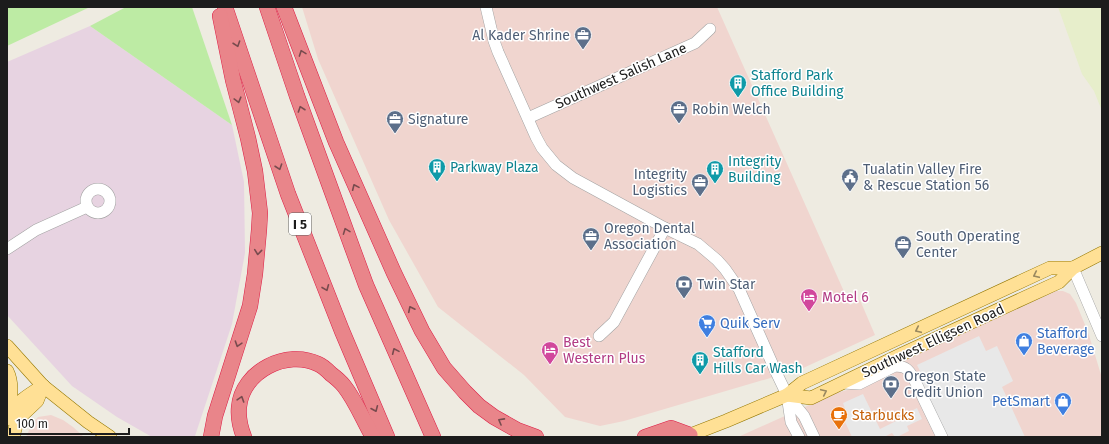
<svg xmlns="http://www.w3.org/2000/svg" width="1109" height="444" font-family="'Fira Sans',sans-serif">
<rect width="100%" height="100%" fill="#eeebe1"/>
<g fill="#f0d5cf">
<path d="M302 7H717L850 305 860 300 875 335 801 369 624 421 600 426 565 417 524 375 438 307 389 220 318 59Z"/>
<path d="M1056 291H1063L1070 294 1076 303 1088 332 1102 378V437H738L836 393 855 388 902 361Z"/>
<path d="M51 415 63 420 73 427 84 437H26L32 424 38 417Z"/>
</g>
<path fill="#e7d3e1" d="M90 26 232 125 244 182 245 253 232 324 195 436 193 437H152L117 417 72 386 7 315V62Z"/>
<path fill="#e7eecb" d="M1058 7H1102V111L1094 91 1082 74Z"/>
<g fill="#bdeba4">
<path d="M7 7H90L7 46Z"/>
<path d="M126 7H192L232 125 90 26Z"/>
</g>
<g fill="#e8e8e8">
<path d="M979 336 986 351 997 346 1013 381 1002 387 1025 437H949L931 410 914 374 920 371 917 365Z"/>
<path d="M863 394 880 429 912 413 911 411 917 408 922 419 907 426 909 431 897 437H895L892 433 884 437H852L840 411 845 409 843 403Z"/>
</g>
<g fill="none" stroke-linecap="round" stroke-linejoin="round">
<g stroke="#a3a3a3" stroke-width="12">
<g id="minor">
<path d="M486 7 494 41 498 52 536 137 542 148 556 165 573 178 665 228 698 244 717 260 725 269 739 289 776 372 787 395 791 422 799 437"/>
<path d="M528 118 695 43 710 29"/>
<circle cx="98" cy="201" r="12"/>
<path d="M7 249 36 230 87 207"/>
<path d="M1073 268 1102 336"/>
<path d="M599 336 614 322 665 228"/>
<path d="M843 383 859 384 895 366C906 366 909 370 914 379L942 437"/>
<path d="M787 395 804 416 814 437"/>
</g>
</g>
<g stroke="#947700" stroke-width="14">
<g id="major">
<path d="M7 346 43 386 88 422 110 437"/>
<path d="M7 371C14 385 10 401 8 416"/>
<path d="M787 395 811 398 902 354 1059 282 1073 268 1102 253"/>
<path d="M7 419C13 404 30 394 43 386"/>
<path d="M13 437 16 425 19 418 37 401 43 386"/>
<path d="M685 437 726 421 787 395 802 383 1050 268H1073"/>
</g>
</g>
<g stroke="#dd1d45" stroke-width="16">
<g id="highway">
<path d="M225 7 288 194 342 331 387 437"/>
<path d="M267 7 297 96 352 247 366 285 433 437"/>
<path d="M284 7 336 142 394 273 422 331 444 368 465 392 479 406 494 417 517 430 536 437"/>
<path d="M211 437 215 416 250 306 255 274 259 230 260 213 255 171 248 138 233 80 220 16"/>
<path d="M244 437C240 427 238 417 239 407 242 371 287 349 318 364 323 366 327 370 331 374 335 377 340 381 344 386 356 401 363 420 373 437"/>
<path d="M645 437 671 428 690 435"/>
</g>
</g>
<use href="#minor" stroke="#fff" stroke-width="11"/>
<use href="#major" stroke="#ffe095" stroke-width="13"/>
<use href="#highway" stroke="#e9858a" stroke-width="15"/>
</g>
<defs><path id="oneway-chevron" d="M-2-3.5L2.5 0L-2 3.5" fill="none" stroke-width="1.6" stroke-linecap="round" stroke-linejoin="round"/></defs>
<g stroke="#784b4e">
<use href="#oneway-chevron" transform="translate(237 44) rotate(71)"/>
<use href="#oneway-chevron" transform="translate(302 53) rotate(-110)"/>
<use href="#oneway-chevron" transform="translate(238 100) rotate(75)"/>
<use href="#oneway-chevron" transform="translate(301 109) rotate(-109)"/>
<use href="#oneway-chevron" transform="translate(279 167) rotate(71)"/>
<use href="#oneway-chevron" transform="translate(355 187) rotate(-114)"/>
<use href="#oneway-chevron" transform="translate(346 231) rotate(-111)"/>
<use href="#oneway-chevron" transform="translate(258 252) rotate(96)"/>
<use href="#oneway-chevron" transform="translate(326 288) rotate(68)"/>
<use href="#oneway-chevron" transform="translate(411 309) rotate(-116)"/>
<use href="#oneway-chevron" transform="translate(238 344) rotate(108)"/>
<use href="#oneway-chevron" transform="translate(395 351) rotate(-114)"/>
<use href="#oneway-chevron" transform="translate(241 399) rotate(-72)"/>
<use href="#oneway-chevron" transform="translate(375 409) rotate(67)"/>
<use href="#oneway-chevron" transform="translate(501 421) rotate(-151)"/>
</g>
<g stroke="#99885f">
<use href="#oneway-chevron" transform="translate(1036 275) rotate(155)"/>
<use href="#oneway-chevron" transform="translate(918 330) rotate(155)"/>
<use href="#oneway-chevron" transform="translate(824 392) rotate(-25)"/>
</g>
<defs>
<g id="office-pin" transform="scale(0.9)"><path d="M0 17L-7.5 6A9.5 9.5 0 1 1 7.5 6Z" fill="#5c6f8a" stroke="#fff"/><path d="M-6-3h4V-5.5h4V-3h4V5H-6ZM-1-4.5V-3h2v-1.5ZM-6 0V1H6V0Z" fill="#fff"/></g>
<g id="building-pin" transform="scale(0.9)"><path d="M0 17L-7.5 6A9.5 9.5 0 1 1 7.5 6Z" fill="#0f9aa8" stroke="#fff"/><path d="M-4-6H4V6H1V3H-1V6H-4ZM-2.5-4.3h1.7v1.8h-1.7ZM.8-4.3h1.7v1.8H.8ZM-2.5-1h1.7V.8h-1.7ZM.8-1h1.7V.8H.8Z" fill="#fff"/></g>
<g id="civic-pin" transform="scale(0.9)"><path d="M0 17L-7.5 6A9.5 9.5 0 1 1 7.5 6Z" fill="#5c6f8a" stroke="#fff"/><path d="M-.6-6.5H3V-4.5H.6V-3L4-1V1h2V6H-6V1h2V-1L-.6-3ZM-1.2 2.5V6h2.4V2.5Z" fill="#fff"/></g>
<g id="bank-pin" transform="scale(0.9)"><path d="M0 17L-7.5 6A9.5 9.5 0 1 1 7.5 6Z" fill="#5c6f8a" stroke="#fff"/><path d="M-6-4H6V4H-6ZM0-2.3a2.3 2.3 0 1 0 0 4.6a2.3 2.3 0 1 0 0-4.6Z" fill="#fff"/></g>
<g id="hotel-pin" transform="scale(0.9)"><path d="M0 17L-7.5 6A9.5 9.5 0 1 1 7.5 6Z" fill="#d1479c" stroke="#fff"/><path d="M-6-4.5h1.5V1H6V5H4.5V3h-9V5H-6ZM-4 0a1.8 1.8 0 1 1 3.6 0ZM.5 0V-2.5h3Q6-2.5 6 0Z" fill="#fff"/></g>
<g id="supermarket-pin" transform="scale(0.9)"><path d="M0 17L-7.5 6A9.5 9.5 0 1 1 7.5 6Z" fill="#3f7fe0" stroke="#fff"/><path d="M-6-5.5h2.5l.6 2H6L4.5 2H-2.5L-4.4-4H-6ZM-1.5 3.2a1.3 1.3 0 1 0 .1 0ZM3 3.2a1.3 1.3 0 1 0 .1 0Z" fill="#fff"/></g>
<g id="shop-pin" transform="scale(0.9)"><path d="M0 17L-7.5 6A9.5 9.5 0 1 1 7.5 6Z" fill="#3f7fe0" stroke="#fff"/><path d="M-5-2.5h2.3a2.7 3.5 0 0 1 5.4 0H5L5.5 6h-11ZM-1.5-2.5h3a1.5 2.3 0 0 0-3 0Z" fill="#fff"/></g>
<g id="cafe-pin" transform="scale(0.9)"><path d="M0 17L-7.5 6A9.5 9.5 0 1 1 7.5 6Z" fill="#e8710a" stroke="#fff"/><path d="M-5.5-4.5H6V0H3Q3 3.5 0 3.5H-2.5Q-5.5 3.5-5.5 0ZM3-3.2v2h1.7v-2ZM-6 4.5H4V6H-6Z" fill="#fff"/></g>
</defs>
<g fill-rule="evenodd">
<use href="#office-pin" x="583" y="35"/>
<use href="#building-pin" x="738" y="83"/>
<use href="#office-pin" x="679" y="109"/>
<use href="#office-pin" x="395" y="119"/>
<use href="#building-pin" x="437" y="167"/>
<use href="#building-pin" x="715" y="169"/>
<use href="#civic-pin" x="850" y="177"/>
<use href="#office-pin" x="700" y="182"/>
<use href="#office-pin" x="591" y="236"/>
<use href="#office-pin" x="903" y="244"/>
<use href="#bank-pin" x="684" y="284"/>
<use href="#hotel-pin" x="809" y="297"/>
<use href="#supermarket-pin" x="707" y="323"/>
<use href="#shop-pin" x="1024" y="341"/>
<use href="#hotel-pin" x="550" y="350"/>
<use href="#building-pin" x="700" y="360"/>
<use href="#bank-pin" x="891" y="384"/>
<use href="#shop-pin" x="1063" y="401"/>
<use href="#cafe-pin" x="839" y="415"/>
</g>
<g text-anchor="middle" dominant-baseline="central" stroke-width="3" stroke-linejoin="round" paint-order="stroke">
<rect fill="#fff" stroke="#606060" stroke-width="1" x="289" y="213" width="22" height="22" rx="3"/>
<g font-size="13" font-weight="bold" fill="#1c1c1c">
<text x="300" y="224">I 5</text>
</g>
<g font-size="14" fill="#4e5e75" stroke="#fff" text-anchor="start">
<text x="570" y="35" text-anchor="end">Al Kader Shrine</text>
<text x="692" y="109">Robin Welch</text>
<text x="408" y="119">Signature</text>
<text x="863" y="169">Tualatin Valley Fire<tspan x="863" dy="16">&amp; Rescue Station 56</tspan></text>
<text x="687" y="174" text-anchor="end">Integrity<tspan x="687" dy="16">Logistics</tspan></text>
<text x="604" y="228">Oregon Dental<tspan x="604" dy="16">Association</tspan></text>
<text x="916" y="236">South Operating<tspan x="916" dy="16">Center</tspan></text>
<text x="697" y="284">Twin Star</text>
<text x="904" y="376">Oregon State<tspan x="904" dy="16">Credit Union</tspan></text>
</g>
<g font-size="14" fill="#0d838f" stroke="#fff" text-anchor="start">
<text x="751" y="75">Stafford Park<tspan x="751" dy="16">Office Building</tspan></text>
<text x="728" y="161">Integrity<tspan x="728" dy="16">Building</tspan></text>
<text x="450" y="167">Parkway Plaza</text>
<text x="713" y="352">Stafford<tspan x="713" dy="16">Hills Car Wash</tspan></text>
</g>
<g font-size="14" fill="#1c1c1c" stroke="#fff">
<text transform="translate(621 76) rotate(-24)">Southwest Salish Lane</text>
<text transform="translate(933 341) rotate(-25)">Southwest Elligsen Road</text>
</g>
<g font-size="14" fill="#b23c85" stroke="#fff" text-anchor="start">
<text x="822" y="297">Motel 6</text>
<text x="563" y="342">Best<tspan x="563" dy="16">Western Plus</tspan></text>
</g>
<g font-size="14" fill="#366cbe" stroke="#fff" text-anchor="start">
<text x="720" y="323">Quik Serv</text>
<text x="1037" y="333">Stafford<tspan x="1037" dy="16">Beverage</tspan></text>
<text x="1050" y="401" text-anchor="end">PetSmart</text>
</g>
<g font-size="14" fill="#c56008" stroke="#fff" text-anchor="start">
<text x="852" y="415">Starbucks</text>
</g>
</g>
<rect width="1109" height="444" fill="none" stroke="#1c1c1c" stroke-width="16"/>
<path d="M10 428v6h119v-6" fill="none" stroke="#1c1c1c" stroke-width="2"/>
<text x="16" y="428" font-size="12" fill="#1c1c1c" stroke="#ffffff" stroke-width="3" paint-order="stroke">100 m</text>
</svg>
